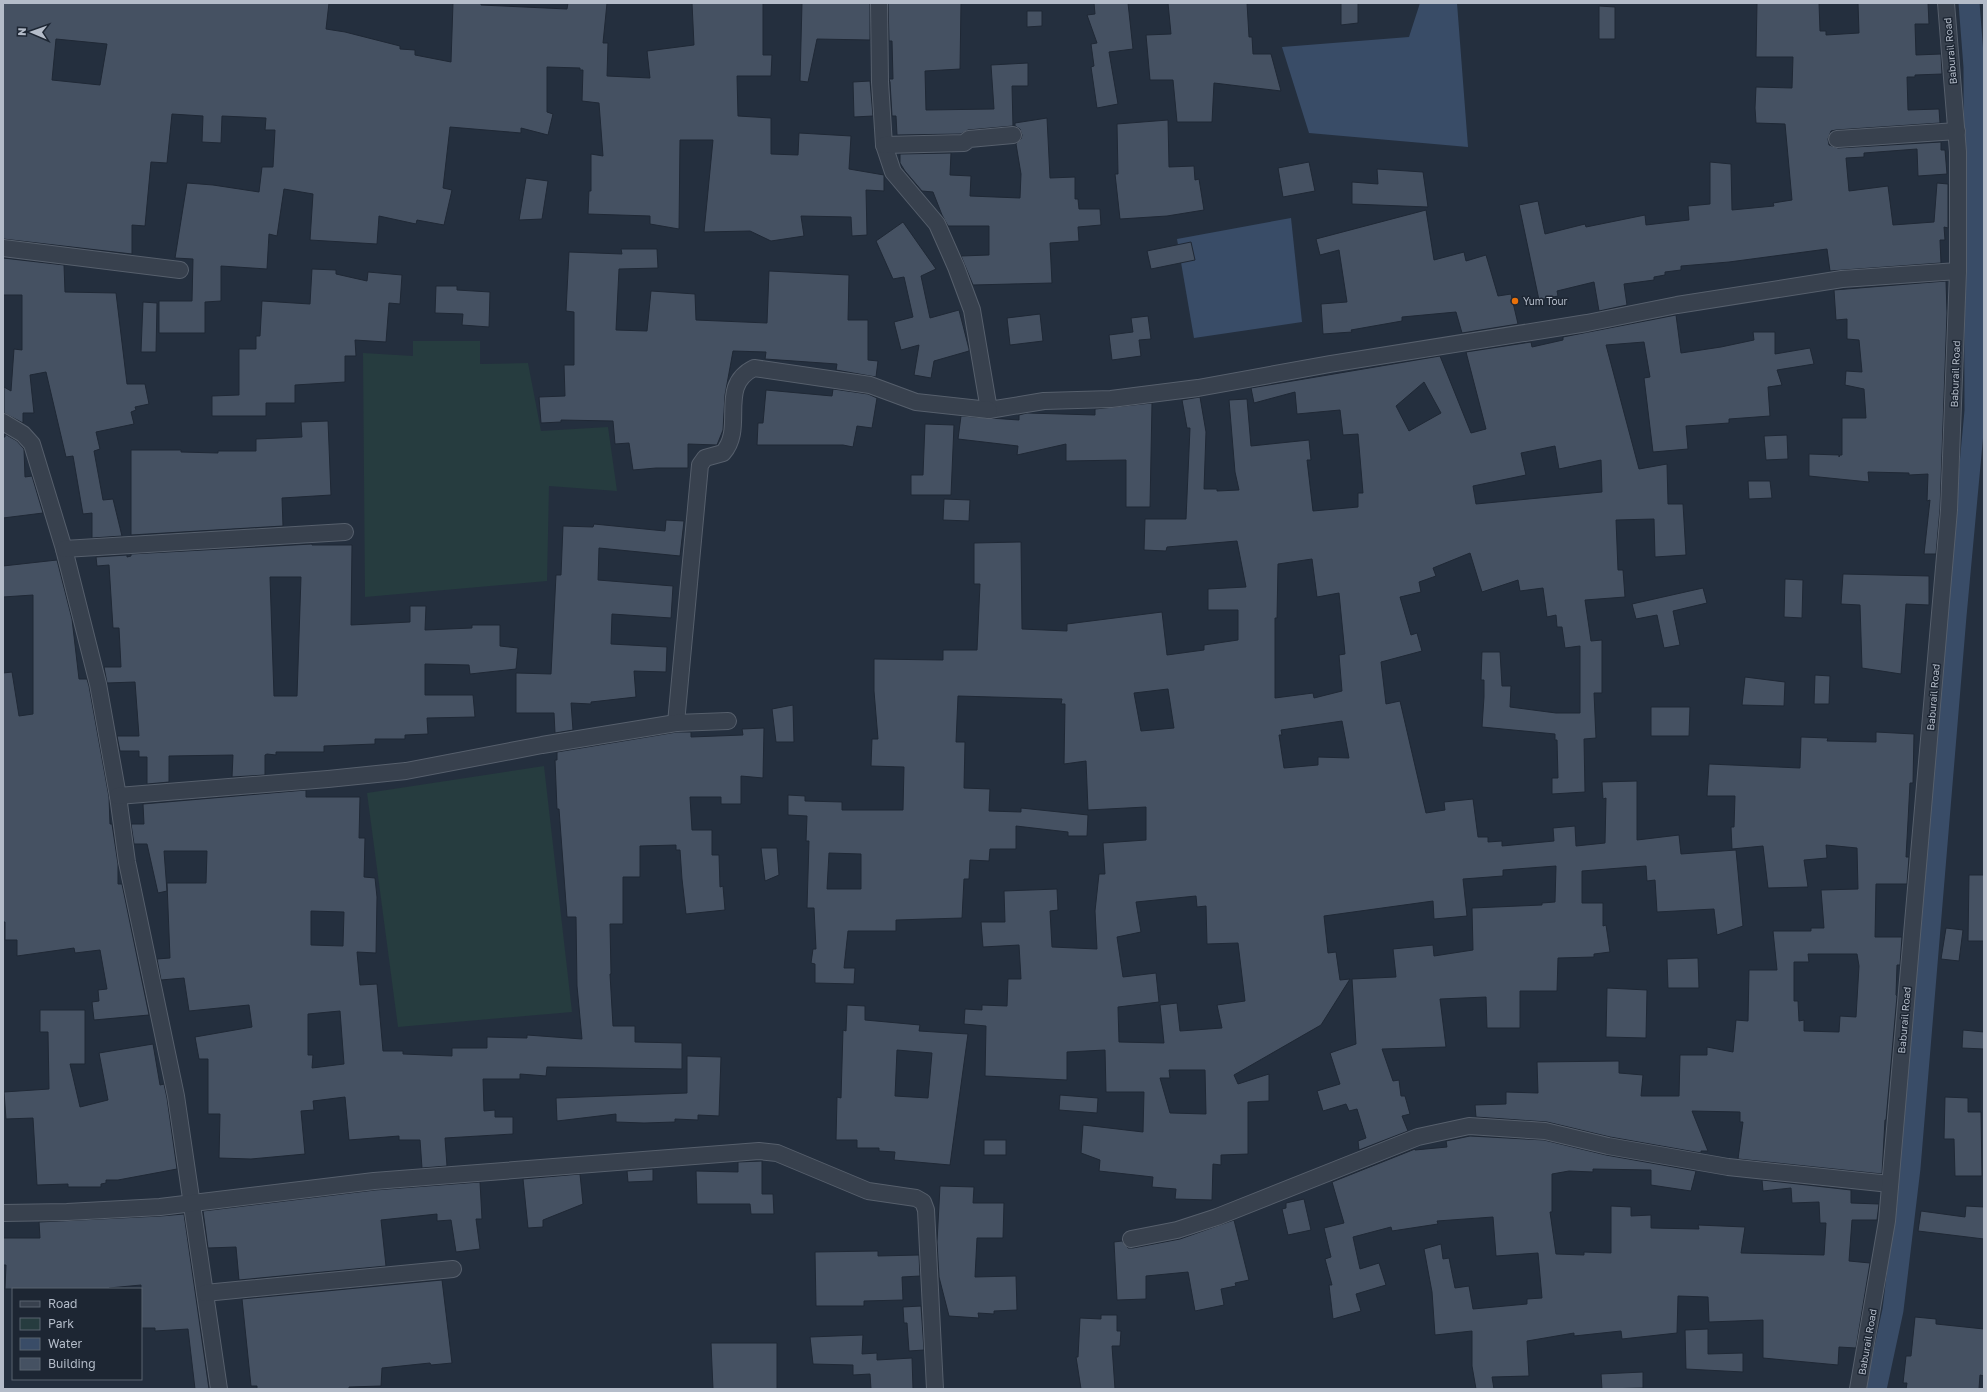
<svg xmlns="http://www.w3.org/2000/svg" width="1987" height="1392" font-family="'Golos Text',sans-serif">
<rect width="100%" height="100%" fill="#242f3e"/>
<g fill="#263c3f">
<path d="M413 341H480V364L528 363 541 431 608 427 617 491 549 486 547 581 365 597 363 353 413 356Z"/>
<path d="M544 766 572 1012 398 1027 367 793Z"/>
</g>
<g fill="#394c67">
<path d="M1420 3H1457L1468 147 1309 133 1282 47 1409 37Z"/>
<path d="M1291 218 1302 322 1194 338 1177 239Z"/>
</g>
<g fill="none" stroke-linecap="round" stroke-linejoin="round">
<path stroke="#394c67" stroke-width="21" d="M1876 1389 1893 1310 1910 1168 1956 616 1975 411 1974 67 1969 3"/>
</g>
<g fill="#455162" stroke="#1f2835" fill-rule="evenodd">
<path d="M3 3H329L326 29 345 32 400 46V49L415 50V55L451 62 453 3H481V5L567 9 568 3H607L603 43H608L607 76 650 78 647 51 694 45 692 3H763V55H772L771 76H737L738 116 771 118V154L798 155 799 133 851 136 849 169 884 175V191L866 190 867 235 852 236 851 217 801 216 804 236 771 241 750 231 704 232 713 140H680L679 229 650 224V216L588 214 589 191H591V154L603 156 599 103 582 101 583 70H580V68L547 67V112L553 114 548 135 521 128V133L450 127 443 188 452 190 444 225 417 220 416 224 379 216 377 244 310 240 313 194 284 189 277 236 269 234 267 269 221 266V301L205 302V333H159V301H192L193 259 175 258 187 183 213 185 259 192 262 167H273L275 130H265L266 118 222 116 221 143 202 142 203 116 172 114 167 163 151 162 145 226 132 225V254L3 239ZM56 39 107 44 100 85 52 80Z"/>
<path d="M802 3H870V40L817 39 808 82 800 81Z"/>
<path d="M888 3H961L960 69 925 71 926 110 994 109 991 65 1028 63V86H1012L1013 126 968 130 961 134 897 135 896 116H892L890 82 889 79H893L892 41H889Z"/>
<path d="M1094 3H1128L1133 49 1109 52 1118 104 1097 108 1091 67 1094 66 1091 44 1097 43 1087 15 1095 14Z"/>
<path d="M1168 3H1247L1249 37H1252L1253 54H1271L1281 91 1214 83 1212 122H1177L1173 80H1150L1146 35 1171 34Z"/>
<path d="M1341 3H1358V23L1341 25Z"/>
<path d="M1757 3H1819L1820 31H1826V35L1859 33 1858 3H1928L1929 24H1915L1916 55 1941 54 1942 74 1915 75V77H1907L1908 110 1939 109 1940 123 1836 130 1831 131 1828 139 1829 145 1838 148 1941 142V150H1945L1947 174 1918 176 1917 149 1864 153V157L1846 158 1849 191 1888 186 1893 225 1934 222 1937 183 1948 184V228L1944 227 1945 240H1940L1941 263 1830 271 1827 249 1729 262 1681 266V270L1665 272V275L1654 277V280L1624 284 1627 305 1599 311 1594 282 1557 291 1558 296 1539 300 1519 205 1538 201 1545 234 1585 224 1586 227 1645 215 1646 225 1689 220 1688 206 1710 204V162L1731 164 1732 210 1774 206 1773 203 1792 200 1785 124 1756 123 1755 108 1756 87 1792 88 1793 57H1756Z"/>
<path d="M1599 6 1615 7V39H1599Z"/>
<path d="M1027 11H1042V26L1027 27Z"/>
<path d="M870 81 873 116 854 117 853 82Z"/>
<path d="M1047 118 1050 178 1075 177V199H1078L1079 209H1100L1101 225 1078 227 1079 241 1050 243 1052 283 973 285 961 256 989 255V226H948L942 215 933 192 922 191 905 171 900 163V154L951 153 950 175 971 176 970 196 1020 198 1021 174 1016 144 1021 139 1022 135 1020 129 1015 126V123Z"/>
<path d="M1168 120 1169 167 1194 166 1195 180 1199 179 1204 210 1167 216 1120 219 1115 174H1118L1117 124Z"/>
<path d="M1309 162 1315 191 1283 197 1278 168Z"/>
<path d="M1377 169 1423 172 1428 207 1352 204V182L1378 184Z"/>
<path d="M526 178 548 181 542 219 519 220Z"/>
<path d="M1426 210 1434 260 1464 252 1466 261 1486 255 1498 296 1511 294 1518 324 1462 333 1456 312 1402 317V321L1351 330 1352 332 1323 334 1321 304 1347 302 1339 250 1320 255 1316 239Z"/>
<path d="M903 222 936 269 921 276 930 318 959 310 969 349V351L934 361 931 378 914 375 919 345 901 350 894 322 913 317 904 277 893 279 876 241Z"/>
<path d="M1191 242 1195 260 1151 269 1147 251Z"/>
<path d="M621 249H657L658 268 619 269 616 330 647 331 651 291 695 294 696 320 767 323 769 271 849 275 848 320H868V360L878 361 876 377 836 370 837 364 765 359 766 352 733 351 725 395 723 430 717 445 688 444V468H656L633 470 629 443 615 444 613 421 561 420V422L541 423 539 397 565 396 564 365H574V312L566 311 569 252 622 254Z"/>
<path d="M3 258 64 265 65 292 116 293 127 384H145L149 404 135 407 136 410 131 412 134 424 96 432 100 449 94 451 103 500 113 499 122 536 92 538V513L83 514 73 456 66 457 46 372 30 375 34 413H23V423L4 413V387L11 391 14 349 22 350V295H3Z"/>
<path d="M312 269 336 270V274L367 281 368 272 402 275 400 304 389 303 386 342 355 340 356 356H345V382L295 385V403H266V416H212V396L239 395V349H256V336H260L262 301 310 304Z"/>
<path d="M1946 281 1947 313 1940 509 1936 554H1924L1930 500 1927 501 1928 474 1909 475V473L1868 472 1869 482 1809 476V454L1839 455V457L1840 455H1842V418H1866L1864 389 1845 385 1846 371 1862 372 1859 340 1847 339V319L1836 320 1834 290Z"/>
<path d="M436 286H457V290L490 292 489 327 462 325 463 314 435 313Z"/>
<path d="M143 302 157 303 156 352H141Z"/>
<path d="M1040 314 1043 341 1010 345 1007 318Z"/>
<path d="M1676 315 1681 353 1721 347 1754 340 1753 332H1775V354L1810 348 1814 364 1777 370 1782 385 1768 387 1770 416 1729 419V423L1686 426 1688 449 1653 452 1644 378 1650 377 1644 342 1606 345 1639 469 1667 464 1668 504H1683L1686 555 1655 557 1654 519 1616 520 1618 570H1623L1625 597 1585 600 1591 641 1602 640V693H1594L1596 738 1584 739 1585 792 1552 794V778H1558L1557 740H1555V734L1482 727 1484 697V680H1481L1482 652H1500L1502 686H1511L1510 707 1556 713H1580V646L1565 648 1562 627H1557L1556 615 1547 617 1543 588 1520 591 1518 580 1482 592 1470 553 1433 568 1436 576 1419 582 1421 592 1400 597 1411 635 1417 633 1422 651 1381 662 1386 704 1400 701 1426 813 1445 810 1444 802 1473 799 1478 837H1488V842L1502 841V846L1554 841 1553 828 1575 826 1576 846 1605 843 1606 798 1603 799 1602 782 1637 781V840L1679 835 1681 854 1736 850 1743 926 1717 935 1714 909 1657 912 1655 880 1647 881 1646 866 1582 871V903H1603V926L1606 925 1610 952 1594 954V957L1558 958 1557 991H1520V1028H1487L1486 997 1440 999 1446 1047 1382 1049 1393 1081 1399 1080 1401 1096H1405L1410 1114 1402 1116 1408 1131 1359 1150 1358 1141 1366 1138 1357 1109 1349 1111 1346 1104 1323 1111 1317 1091 1340 1084 1330 1053 1356 1044 1352 979 1396 977 1393 949 1433 945 1434 956 1473 950 1472 908 1542 905V903L1555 902 1556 866 1503 870V876L1463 879 1467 916 1434 919 1433 901 1324 916 1328 953 1336 952 1340 980 1350 979 1321 1025 1234 1075 1238 1084 1269 1074V1101L1248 1102V1154L1221 1155V1165L1213 1164 1212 1200 1175 1199 1176 1189 1152 1187 1153 1177 1099 1171 1100 1160 1081 1153 1083 1125 1143 1132 1144 1092H1106L1105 1050 1067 1052V1080L985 1076 986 1026 964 1024 965 1009 982 1010V1005L1007 1006 1008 979H1021L1019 945 983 947 981 922H1005L1004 891 1057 889 1058 910 1050 911 1052 947 1097 949 1095 911 1099 874H1105L1103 843 1146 840V807L1088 810 1086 761 1064 764 1065 704H1061L1062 699 958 696 956 742H965L964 788 990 789 989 811 1021 812V808L1088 815 1087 836H1068V832L1016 826V849H990L989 861 970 860 969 879H964L962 918 896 920V931H848L844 968H855L854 984 815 983V964L811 963 813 949H816L814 908H807L809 841H806L807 816 788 815V795L805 796V801L842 802V810H903L904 767 871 766 872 739H878L874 691V659L943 660V650H977L980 584H974V543L1021 542 1022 629 1067 631V624L1162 612 1167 655 1204 650V645L1238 640V610H1208V589L1246 587 1237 541 1167 547 1166 551 1144 550 1145 519H1186L1190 428H1187L1182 400 1200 397 1206 432 1204 489H1217V491L1239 490 1235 472 1229 400 1247 399 1251 446 1309 440 1311 460H1307L1313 511 1358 507V493H1363L1358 434 1343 435 1340 410 1297 414 1295 392 1254 403 1251 388 1440 356 1471 433 1486 429 1466 352 1531 342 1532 347 1563 340V337ZM1424 382 1441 413 1409 431 1396 406ZM1555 446 1559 469 1601 460 1602 492 1476 504 1473 486 1526 475 1521 453ZM1312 559 1317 597 1339 593 1345 654 1339 655 1342 691 1314 698 1313 693 1275 698V618H1277L1278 564ZM1168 689 1174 728 1141 731 1134 693ZM1342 721 1349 758 1318 757V765L1284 768 1279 735H1282L1281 730ZM829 853 861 854V889H827ZM1196 896 1197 907 1206 906 1207 944 1238 943 1245 1001 1217 1005 1222 1028 1180 1031 1177 1003 1160 1005 1164 1043 1119 1042 1118 1007 1159 1002 1156 973 1123 977 1117 937 1141 932 1136 902ZM1169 1070H1205L1206 1114 1170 1113 1160 1078H1170Z"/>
<path d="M1148 316 1151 339 1139 340 1141 356 1112 360 1109 335 1133 332 1131 318Z"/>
<path d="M833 389 868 394 877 398 872 428 857 426 853 447 843 445H757L758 423H763L766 390 832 396Z"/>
<path d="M1152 403 1150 507H1126V460L1066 461V444L1017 455 1018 446 958 439 961 416 1019 420V415L1027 413 1095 415V409Z"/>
<path d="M328 421 331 495 282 498 283 526 131 535V450H181V452L218 453V451H256V439L302 437 301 422Z"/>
<path d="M925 424 954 425 951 495H911V475H923Z"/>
<path d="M5 434 17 441 24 449 25 477 32 476 43 513 3 518V437H5Z"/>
<path d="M1787 435 1788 459 1766 460 1764 436Z"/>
<path d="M1748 481H1770L1772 498 1749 499Z"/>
<path d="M944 499 970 500 969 521 943 520Z"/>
<path d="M666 520 684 521 680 556 599 548 598 580 673 586 671 618 612 614 611 644 667 647 666 672 634 671 636 697 591 702V704L571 703 573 730 555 733 554 713H516V673L551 674 556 575H561L563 526 593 527 594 524 665 531Z"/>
<path d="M312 544V545H352L351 625 410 622V606H426L425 630 472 628V625H500V646L518 648 516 669 470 674 469 665 425 664V695H473L475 717 427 718 428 734 405 735V739H375V744L324 746V752H276V755L267 754 265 755V775L232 777 233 755 169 756V782L147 784V757H139V751H120L117 736H139L135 682 107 683 104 667H121L119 628H113L109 565 97 566 96 557 127 555V557L131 556V554ZM270 577H301L297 696H274Z"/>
<path d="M57 560 72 619 79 679H87L89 686 109 797 110 824H112L118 864V884H122L149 1015 94 1020 92 1002 99 1001 98 990 107 989 100 950 75 953 74 948 17 956V940H5V922H3V673L12 672 19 716 33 714V595L3 597V566Z"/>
<path d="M1843 574 1929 576V605L1906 604 1901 674 1862 668 1860 605 1841 604Z"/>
<path d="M1785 579 1803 580 1802 618 1784 617Z"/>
<path d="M1703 588 1707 603 1673 611 1680 645 1664 648 1657 615 1636 619 1632 604Z"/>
<path d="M1815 675 1830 676 1829 704H1814Z"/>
<path d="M1745 677 1785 682 1784 706 1742 705Z"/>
<path d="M793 705 794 742H776L772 709Z"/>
<path d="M1651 707H1690L1689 736H1651Z"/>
<path d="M764 728 763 778 741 776V804H721V797H690L692 830H712V855H719L720 887 723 886 725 910 686 914 682 879 680 850H676V845L640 846V877H623V924H610L611 974H610L613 1026H635V1042L682 1043V1069L547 1067 546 1076 520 1074V1079H483L484 1111 495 1110V1117H513V1134L445 1138 447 1166 422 1168 420 1140H399V1136L349 1140 345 1097 313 1101 314 1110 301 1111 305 1154 251 1159 219 1158 220 1114H208V1059H199L195 1037 252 1027 249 1005 189 1011 184 978 161 980 157 959 170 958 167 883H206L207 851H164L167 891 158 893 147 844H134L131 824H144L143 804 306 790V797H360L359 838H365L364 877 375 878 377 897 376 953 357 952 360 985 377 984 383 1051H403V1054L452 1056V1048H487V1037L527 1038V1035L582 1039 577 986 576 917H567L559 809H557L555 760H557V752L677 732H691V737L743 735 742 729ZM311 911 344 912 343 946 311 945ZM340 1011 344 1064 312 1068 313 1055H308V1014Z"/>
<path d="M1876 732 1914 734 1913 783H1910L1908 821 1906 857H1909L1907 884H1876L1875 937H1902L1900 965H1897L1896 995 1897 996 1886 1120H1885L1882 1174 1738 1159 1743 1122H1740V1112L1692 1111 1708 1151H1701V1153L1610 1137 1547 1122 1476 1117 1475 1105 1506 1104V1092L1538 1093 1537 1062 1619 1061V1073L1643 1075 1641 1096H1679L1680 1055H1707V1047L1733 1052 1736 1020 1748 1021 1749 970H1777L1773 931H1811V928H1824L1821 890 1858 889 1857 848 1826 845 1827 858 1804 860 1808 887 1768 888 1763 846 1732 849 1731 827H1734L1735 796H1707L1709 764 1800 768 1801 737 1828 738 1827 741 1876 742ZM1808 954H1857L1859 966 1856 1017 1840 1016 1839 1032 1804 1031V1020L1799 1021 1798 1001H1794V962H1809Z"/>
<path d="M761 848H777L779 875 765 881Z"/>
<path d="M1969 875H1984V941H1968Z"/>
<path d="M1946 928 1963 930 1959 961 1941 959Z"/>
<path d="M1698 958 1699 988H1668L1667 959Z"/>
<path d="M1607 988 1647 990 1646 1038 1606 1037Z"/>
<path d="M847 1005 865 1006V1020L920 1025 919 1031 968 1034 950 1165 894 1160 895 1152 879 1151V1148H857V1140H836L837 1097 841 1098 843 1030 846 1031ZM897 1050 932 1053 928 1098 895 1096Z"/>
<path d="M40 1010H85V1064H70L80 1107 108 1100 99 1053 153 1044 160 1085 164 1084 167 1098 177 1169 118 1180H106V1183L101 1184V1187H68V1184L37 1185 33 1118 6 1119 4 1092 49 1089 48 1032H40Z"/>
<path d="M1963 1030 1984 1032V1049L1962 1048Z"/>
<path d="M687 1056 721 1057 719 1116 698 1115V1120L675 1119V1122L644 1123 616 1122V1114L557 1121 556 1098 687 1093Z"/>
<path d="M1060 1095 1098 1098 1097 1113 1059 1110Z"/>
<path d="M1945 1097 1968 1098V1112H1981L1982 1176H1955L1954 1139H1944Z"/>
<path d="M1470 1136 1544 1140 1606 1155 1696 1171 1691 1191 1651 1185V1170L1593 1169V1172L1569 1171 1552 1174V1212H1550L1556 1254 1584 1255V1252L1611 1253V1206L1631 1207V1216L1651 1215V1228L1699 1229 1698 1225 1745 1227 1741 1253 1824 1255 1826 1223H1820L1819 1202 1792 1203 1791 1188 1763 1191 1762 1180 1851 1190V1203L1879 1204 1877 1220H1852L1849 1261 1870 1263 1856 1348 1839 1347 1838 1365 1763 1358V1320L1709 1322 1708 1297 1678 1296 1677 1333 1622 1339 1621 1331 1574 1336V1333L1527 1341 1529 1376 1492 1377 1494 1389H1476L1472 1366V1331L1435 1335 1432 1292 1424 1249 1441 1244 1443 1259 1449 1258 1455 1288 1469 1286 1473 1309 1527 1304V1299L1542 1298 1538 1253 1496 1256 1493 1217 1437 1221 1438 1224 1392 1231 1391 1227 1353 1237 1360 1269 1379 1263 1386 1285 1356 1294 1361 1311 1333 1319 1329 1285H1332L1325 1259 1331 1257 1324 1228 1344 1223 1332 1182 1415 1149V1150L1447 1147 1446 1141Z"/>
<rect x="984" y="1140" width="22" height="15"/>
<path d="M762 1161V1194H773L774 1214H751L750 1204H697L696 1171 738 1172V1162Z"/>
<path d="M653 1169V1181L628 1182 627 1171Z"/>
<path d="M580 1174 583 1204 543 1220V1227L528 1228 523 1179Z"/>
<path d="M480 1182 482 1219H476L480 1249 456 1252 451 1220 437 1221V1214L381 1220 386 1266 239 1280 236 1247 208 1248 203 1211 375 1190Z"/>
<path d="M940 1186 974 1187 973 1203H1004L1003 1238H977L975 1277 1016 1276 1017 1310 994 1311V1314L978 1313 979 1318 949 1316 939 1277 937 1242Z"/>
<path d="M1304 1199 1311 1230 1288 1235 1282 1209 1286 1208V1203Z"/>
<path d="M1966 1206 1984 1207V1239L1918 1231 1921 1211 1965 1217Z"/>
<path d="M184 1214 209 1389H195L188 1329 155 1331V1328H141V1285L109 1288V1289H5L6 1265H3V1238H40L39 1222 161 1216Z"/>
<path d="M1234 1220 1249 1280 1235 1283 1236 1286 1221 1289 1224 1305 1195 1311 1188 1272 1146 1276V1299L1117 1300 1114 1242 1122 1241 1128 1248H1133L1180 1239Z"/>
<path d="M878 1251V1256L919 1255 920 1276 902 1277 903 1300 864 1301V1306H816L815 1252Z"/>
<path d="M442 1280 452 1363 431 1365 430 1363 382 1368 381 1386 349 1387V1389H257V1386H251L242 1299Z"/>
<path d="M921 1306 924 1350 909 1351 907 1323H904L903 1307Z"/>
<path d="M1101 1315H1117V1331H1121L1120 1346H1112L1115 1389H1081L1076 1357H1078L1080 1318 1101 1319Z"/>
<path d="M1915 1317 1936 1319V1324L1984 1329V1376L1980 1375 1979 1389H1906L1907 1383H1903L1906 1356H1911Z"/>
<path d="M1708 1329V1354L1743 1353V1372L1686 1369 1685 1330Z"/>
<path d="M863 1335 862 1354 877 1353V1360L912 1358 913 1389H871L870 1374 853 1375V1365L813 1364 810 1337Z"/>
<path d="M711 1343H777V1389H713Z"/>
<path d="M1643 1372V1388L1602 1389 1601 1374Z"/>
</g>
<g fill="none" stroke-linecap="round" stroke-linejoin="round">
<g stroke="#565f6c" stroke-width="18">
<g id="minor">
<path d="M879 3 880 82 884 145 893 172 937 224 956 267 972 310 989 410 1044 401 1111 399 1198 388 1330 364 1587 323 1677 305 1842 279 1958 271"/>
<path d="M1837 139 1957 131"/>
<path d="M884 145 964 143 969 139 1013 135"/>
<path d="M3 248 180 270"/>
<path d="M3 422 23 434 32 444 64 549 98 684 118 796 127 862 176 1096 219 1389"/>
<path d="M64 549 345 532"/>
<path d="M676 723 700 465 705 458 723 453C746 427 717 386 754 368L870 385 916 402 989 410"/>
<path d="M118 796 328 779 406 771 542 745 676 723 728 721"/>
<path d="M3 1213 67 1212 160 1207 374 1181 759 1151 777 1153 868 1191 916 1198 923 1202 926 1210 935 1389"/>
<path d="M1131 1239 1177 1230 1217 1217 1418 1137 1469 1126 1545 1131 1608 1146 1728 1167 1890 1184"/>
<path d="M205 1293 453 1269"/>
<path d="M1858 1389 1887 1221 1949 510 1958 271V152L1946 3"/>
</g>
</g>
<use href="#minor" stroke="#38414e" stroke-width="16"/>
</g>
<circle fill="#e8710a" stroke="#1d2633" stroke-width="1.5" cx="1515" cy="301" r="4"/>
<g text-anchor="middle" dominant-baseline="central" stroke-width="3" stroke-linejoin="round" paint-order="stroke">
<g font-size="10" fill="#b4bcc9" stroke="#1d2633">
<text transform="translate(1950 51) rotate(-95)">Baburail Road</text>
<text transform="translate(1955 374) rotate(-88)">Baburail Road</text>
<text transform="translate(1933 697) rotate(-85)">Baburail Road</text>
<text transform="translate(1904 1020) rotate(-85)">Baburail Road</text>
<text transform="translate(1867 1342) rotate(-80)">Baburail Road</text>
</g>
<g font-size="10" fill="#b4bcc9" stroke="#1d2633" text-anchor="start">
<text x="1523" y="301">Yum Tour</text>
</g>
</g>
<rect width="1987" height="1392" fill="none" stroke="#b4bcc9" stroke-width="8"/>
<rect x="12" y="1288" width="130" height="92" fill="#1d2633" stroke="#59626f"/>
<rect x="20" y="1301" width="20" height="6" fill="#38414e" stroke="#59626f"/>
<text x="48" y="1308" font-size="12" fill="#b4bcc9">Road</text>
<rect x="20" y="1318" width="20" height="12" fill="#263c3f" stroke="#59626f"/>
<text x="48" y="1328" font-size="12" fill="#b4bcc9">Park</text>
<rect x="20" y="1338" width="20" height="12" fill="#394c67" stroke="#59626f"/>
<text x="48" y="1348" font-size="12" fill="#b4bcc9">Water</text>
<rect x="20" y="1358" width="20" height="12" fill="#455162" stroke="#59626f"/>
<text x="48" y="1368" font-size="12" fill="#b4bcc9">Building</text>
<g transform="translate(32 32) rotate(272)" stroke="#1d2633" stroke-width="3" paint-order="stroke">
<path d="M0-3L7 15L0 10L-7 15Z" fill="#b4bcc9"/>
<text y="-6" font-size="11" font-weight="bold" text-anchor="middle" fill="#b4bcc9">N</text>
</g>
</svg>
